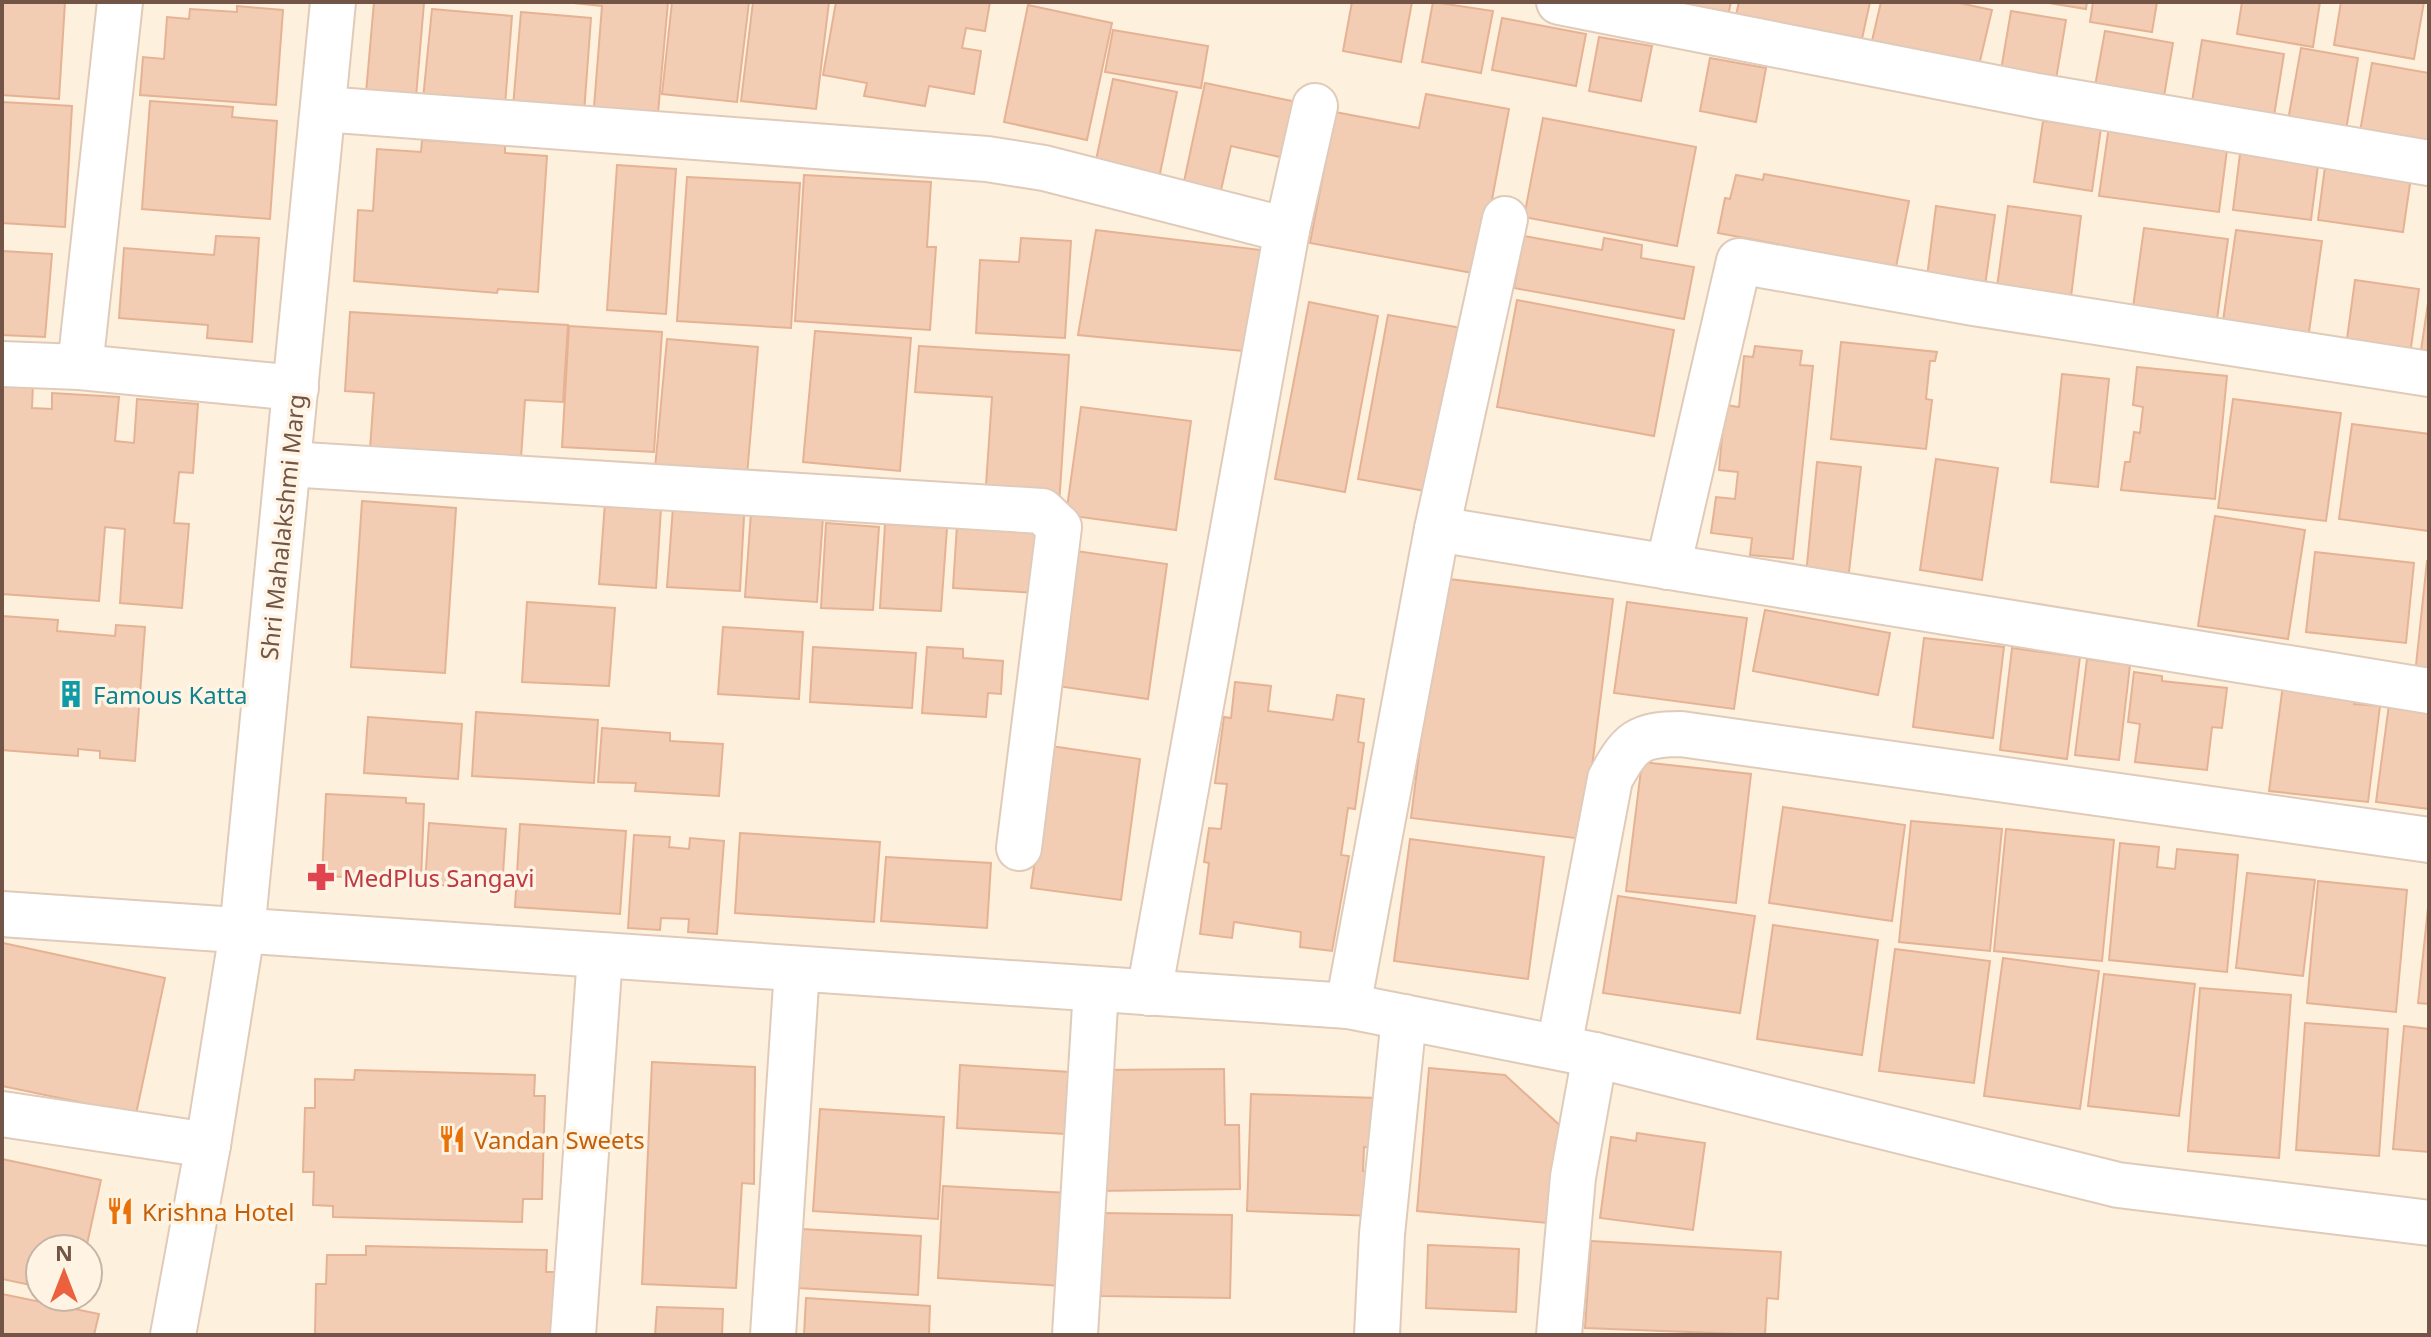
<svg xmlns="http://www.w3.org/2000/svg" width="2431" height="1337" font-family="'Noto Sans',sans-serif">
<rect width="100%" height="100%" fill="#fdf0dd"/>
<g fill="#f3ccb4" stroke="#e6b294" stroke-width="2">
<path d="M2 2H65L59 99 2 95Z"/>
<path d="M374 2 424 3 416 97 366 93Z"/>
<path d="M564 2H668L658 113 594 107 602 6Z"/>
<path d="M672 2H749L737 102 662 94Z"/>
<path d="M753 2H829L816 109 741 101Z"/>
<path d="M836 2H990L985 31 966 28 962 48 981 51 974 94 929 86 925 106 864 96 867 83 823 75Z"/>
<path d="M1352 2H1412L1401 62 1343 51Z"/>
<path d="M1433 2 1493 11 1481 73 1422 62Z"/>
<path d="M1641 2H1731L1726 24Z"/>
<path d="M1739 2H1870L1858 57 1733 28Z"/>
<path d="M1881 2H1955L1992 10 1975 82 1868 58Z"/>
<path d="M2043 2H2087L2086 9Z"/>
<path d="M2093 2H2157L2152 32 2090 22Z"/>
<path d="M2242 2H2320L2313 47 2237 34Z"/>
<path d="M2341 2H2424L2414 59 2334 45Z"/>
<path d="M1028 5 1112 23 1087 140 1004 122Z"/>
<path d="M237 6 283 10 276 105 140 95 143 57 164 59 167 17 189 19 190 9 237 12Z"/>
<path d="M432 9 512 16 505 105 423 99Z"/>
<path d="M2011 11 2066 20 2054 91 1999 82Z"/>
<path d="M521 12 591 18 584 113 513 107Z"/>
<path d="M1502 18 1586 34 1576 86 1492 70Z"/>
<path d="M1113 30 1208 46 1201 88 1105 72Z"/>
<path d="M2105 31 2173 43 2162 108 2093 97Z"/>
<path d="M1599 37 1652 46 1641 101 1589 91Z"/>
<path d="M2202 40 2284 54 2273 122 2191 108Z"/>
<path d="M2301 48 2358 58 2345 136 2287 126Z"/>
<path d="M1710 58 1766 68 1756 122 1700 111Z"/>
<path d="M2372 63 2429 73V155L2358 143Z"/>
<path d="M1113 79 1177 92 1158 183 1094 170Z"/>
<path d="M1205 83 1297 102 1284 158 1231 146 1219 199 1182 191Z"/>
<path d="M1426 94 1509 109 1478 274 1310 243 1335 112 1419 128Z"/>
<path d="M150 101 233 107 232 117 277 121 270 219 142 209Z"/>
<path d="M2 102 72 106 65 227 2 223Z"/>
<path d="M1543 118 1696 147 1677 246 1524 217Z"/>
<path d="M2043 121 2101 128 2092 191 2034 182Z"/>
<path d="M2109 126 2228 142 2219 212 2099 196Z"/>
<path d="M422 140 505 145V153L547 156 538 292 498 289 497 293 354 281 358 210 373 211 377 149 421 152Z"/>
<path d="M2241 146 2319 158 2311 220 2233 210Z"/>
<path d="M2326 159 2412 170 2403 232 2318 220Z"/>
<path d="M617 165 676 169 666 314 607 310Z"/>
<path d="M1764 174 1909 201 1896 267 1718 233 1725 198 1730 199 1736 175 1763 180Z"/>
<path d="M804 175 931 182 927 247H936L930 330 795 321Z"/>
<path d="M687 177 800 183 791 328 677 321Z"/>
<path d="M1936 206 1995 215 1983 300 1925 293Z"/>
<path d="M2008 206 2081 216 2069 313 1995 302Z"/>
<path d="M2144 228 2228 239 2215 334 2131 322Z"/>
<path d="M1096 230 1261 250 1243 351 1078 335Z"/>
<path d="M2236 230 2322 241 2308 339 2222 328Z"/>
<path d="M216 236 259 238 252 342 207 338 208 325 119 318 124 248 214 255Z"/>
<path d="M1524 236 1602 250 1604 238 1642 245 1641 258 1694 267 1684 319 1514 288Z"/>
<path d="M1021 238 1071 241 1065 338 976 333 980 260 1019 262Z"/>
<path d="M2 251 52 254 45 337 2 335Z"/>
<path d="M2355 280 2419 289 2409 362 2345 354Z"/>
<path d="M2429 296V366L2419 364Z"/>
<path d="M1517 300 1674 330 1654 436 1497 407Z"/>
<path d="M1309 302 1378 316 1345 492 1275 479Z"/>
<path d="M350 312 568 325 563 402 525 400 521 458 370 449 374 393 345 391Z"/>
<path d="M1388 315 1473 330 1431 492 1358 479Z"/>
<path d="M569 326 662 332 654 452 562 447Z"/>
<path d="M815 331 911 338 900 471 803 462Z"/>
<path d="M667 339 758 347 746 487 654 479Z"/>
<path d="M1841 342 1937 352 1935 361H1930L1926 399 1932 400 1926 449 1831 439Z"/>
<path d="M919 346 1069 355 1059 505 985 500 992 397 915 392Z"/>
<path d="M1755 346 1802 351 1800 365 1813 366 1793 559 1750 555 1752 538 1711 533 1716 497 1735 499 1738 472 1719 470 1725 405 1739 407 1744 356 1753 357Z"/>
<path d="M2137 367 2227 376 2215 499 2121 490 2125 462H2130L2134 432 2140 433 2143 407 2133 405Z"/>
<path d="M2062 374 2109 379 2098 487 2051 482Z"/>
<path d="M2 382 33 384 32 408 52 409V393L119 397 115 441 134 443 137 399 198 404 193 473 179 472 174 523 189 524 182 608 120 603 125 529 105 527 99 601 2 594Z"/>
<path d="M2233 399 2341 413 2326 521 2218 508Z"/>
<path d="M1081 407 1191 421 1176 530 1066 515Z"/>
<path d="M2352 424 2429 434V531L2339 519Z"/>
<path d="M1936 459 1998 468 1982 580 1920 570Z"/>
<path d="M1817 462 1861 467 1847 589 1805 585Z"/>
<path d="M606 489 662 492 656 588 599 584Z"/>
<path d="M674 494 745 498 740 591 667 587Z"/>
<path d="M362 501 456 508 445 673 351 667Z"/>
<path d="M751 512 823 517 817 602 745 597Z"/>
<path d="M2215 516 2305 530 2288 639 2198 626Z"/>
<path d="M826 523 879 527 873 610 821 608Z"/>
<path d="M885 524 947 528 941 611 880 608Z"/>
<path d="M957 525 1042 530 1037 593 953 588Z"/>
<path d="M1076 551 1167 564 1148 699 1057 686Z"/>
<path d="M2315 552 2414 563 2406 643 2306 632Z"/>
<path d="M2427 561H2429V685L2414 684Z"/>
<path d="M1441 578 1613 599 1583 839 1411 818Z"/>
<path d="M527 602 615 608 609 686 522 682Z"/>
<path d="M1627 602 1747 618 1734 709 1614 693Z"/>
<path d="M1765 610 1890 633 1878 695 1753 671Z"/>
<path d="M2 616 58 620 57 631 115 636 116 625 145 627 135 761 100 758V751L78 749V756L2 750Z"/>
<path d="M723 627 803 632 799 699 718 694Z"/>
<path d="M1924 638 2004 647 1993 738 1913 727Z"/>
<path d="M813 647 916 653 912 708 810 702Z"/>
<path d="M927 647 963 649V658L1003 661 1001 694 988 693 986 717 922 713Z"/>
<path d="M2012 648 2080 657 2067 759 2000 750Z"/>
<path d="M2087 659 2130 665 2119 760 2075 755Z"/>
<path d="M2134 672 2162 676V681L2227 688 2222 728 2212 727 2207 770 2135 762 2140 724 2128 722Z"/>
<path d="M2284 677 2356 686 2354 704 2380 706 2368 802 2269 791Z"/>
<path d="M1235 682 1271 686 1268 711 1333 720 1337 695 1364 699 1358 742 1364 743 1355 809 1348 808 1341 855 1349 856 1332 951 1300 947 1301 932 1234 922 1232 938 1200 934 1209 863 1204 862 1209 828 1221 829 1227 784 1215 783 1224 717 1231 718Z"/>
<path d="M2390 697 2429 702V809L2376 802Z"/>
<path d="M476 712 598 720 594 783 472 776Z"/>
<path d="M368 717 462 724 458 779 364 773Z"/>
<path d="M602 728 670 733V741L723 744 719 796 635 791 636 783 598 782Z"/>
<path d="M1051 746 1140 759 1121 900 1031 888Z"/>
<path d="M1642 762 1751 774 1736 903 1626 891Z"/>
<path d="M326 794 406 798V803L424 804 421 880 322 876Z"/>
<path d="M1783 807 1905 825 1892 921 1769 903Z"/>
<path d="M1911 821 2002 829 1990 951 1899 942Z"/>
<path d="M429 823 506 829 502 889 425 884Z"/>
<path d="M520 824 626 831 620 914 515 907Z"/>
<path d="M2006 829 2114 840 2102 961 1994 951Z"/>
<path d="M740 833 880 842 874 922 735 913Z"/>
<path d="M634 835 670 837 669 847 689 849 690 838 724 841 717 934 688 932 689 919 661 918 660 930 628 928Z"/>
<path d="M1410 839 1544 857 1528 979 1394 961Z"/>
<path d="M2120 843 2159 847 2157 867 2175 869 2177 849 2238 855 2227 972 2109 960Z"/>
<path d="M886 857 991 863 987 928 881 921Z"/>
<path d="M2247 873 2315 880 2303 976 2236 968Z"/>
<path d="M2318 881 2407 890 2396 1012 2307 1003Z"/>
<path d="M1618 896 1755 916 1740 1013 1603 993Z"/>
<path d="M2429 898V1004L2418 1003Z"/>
<path d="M1773 925 1878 940 1862 1055 1757 1039Z"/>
<path d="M3 943 165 978 136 1114 2 1086Z"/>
<path d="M1895 949 1990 961 1974 1083 1879 1071Z"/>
<path d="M2003 958 2099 971 2080 1109 1984 1096Z"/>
<path d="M2104 974 2195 984 2179 1116 2088 1106Z"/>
<path d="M2200 988 2291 995 2279 1158 2188 1151Z"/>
<path d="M2305 1023 2388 1029 2379 1156 2296 1150Z"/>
<path d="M2404 1026 2429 1029V1152L2393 1149Z"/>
<path d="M652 1062 755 1067 754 1184 742 1183 736 1288 642 1284Z"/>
<path d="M960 1065 1070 1072 1066 1134 957 1128Z"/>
<path d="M1429 1068 1505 1075 1566 1131 1558 1224 1417 1211Z"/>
<path d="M1224 1069 1225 1125H1239L1240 1189 1096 1191 1095 1070Z"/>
<path d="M355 1070 535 1075 534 1096H545L542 1199H523L522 1222 333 1217V1206L313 1205 314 1172H303L305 1108H315V1079L354 1080Z"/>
<path d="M1251 1094 1378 1098 1377 1148 1364 1147 1363 1171H1376L1374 1216 1247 1211Z"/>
<path d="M820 1109 944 1117 938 1219 813 1211Z"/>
<path d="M1637 1133 1705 1143 1693 1230 1600 1218 1611 1137 1636 1141Z"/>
<path d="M2 1159 101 1180 86 1249H40V1287L2 1279Z"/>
<path d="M943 1186 1068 1193 1062 1286 938 1278Z"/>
<path d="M1102 1213 1232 1215 1230 1298 1101 1296Z"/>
<path d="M802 1229 921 1236 918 1295 798 1288Z"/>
<path d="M1591 1241 1781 1252 1778 1299 1767 1298 1765 1335 1585 1328Z"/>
<path d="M1428 1245 1519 1249 1516 1312 1426 1308Z"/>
<path d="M366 1246 547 1250 546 1272H557L555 1335H315L316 1284H326L327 1255H366Z"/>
<path d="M2 1294 99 1314 94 1335H2Z"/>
<path d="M806 1298 930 1306 929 1335H804Z"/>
<path d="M657 1307 723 1309 722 1335H655Z"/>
</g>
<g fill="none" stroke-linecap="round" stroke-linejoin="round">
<g stroke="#e0cbba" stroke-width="48">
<g id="minor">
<path d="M1559 2 2037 96 2429 163"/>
<path d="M323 109 987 159 1044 168 1287 230"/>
<path d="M2 364 80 367 296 388"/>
<path d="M80 367 120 2"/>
<path d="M288 464 1042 511 1059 527 1019 848"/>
<path d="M1437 529 2429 691"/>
<path d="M1668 567 1739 261 1974 303 2429 374"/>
<path d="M2 914 1348 1006 1595 1055 2118 1185 2429 1223"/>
<path d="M1149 993 1287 230 1315 106"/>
<path d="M1348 1006 1437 529 1505 219"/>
<path d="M1559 1047 1610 779C1630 742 1638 734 1681 734L2429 840"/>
<path d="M2 1114 208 1145"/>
<path d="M173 1335 208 1145 242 932 333 2"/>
<path d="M573 1335 600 956"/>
<path d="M773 1335 797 969"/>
<path d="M1075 1335 1096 989"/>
<path d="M1377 1335 1382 1234 1404 1017"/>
<path d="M1559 1335 1573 1177 1595 1055"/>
</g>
</g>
<use href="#minor" stroke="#fff" stroke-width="44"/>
</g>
<defs>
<g id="building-bare" transform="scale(2.16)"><path d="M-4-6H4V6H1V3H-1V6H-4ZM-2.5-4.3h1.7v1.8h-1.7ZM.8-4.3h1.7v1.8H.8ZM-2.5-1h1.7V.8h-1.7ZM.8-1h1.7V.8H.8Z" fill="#0f9aa8" stroke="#fff4e4" stroke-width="2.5" paint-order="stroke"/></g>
<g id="pharmacy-bare" transform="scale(2.16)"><path d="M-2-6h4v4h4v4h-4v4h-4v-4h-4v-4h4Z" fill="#e0444e" stroke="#fff4e4" stroke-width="2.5" paint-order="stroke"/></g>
<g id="restaurant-bare" transform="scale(2.16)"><path d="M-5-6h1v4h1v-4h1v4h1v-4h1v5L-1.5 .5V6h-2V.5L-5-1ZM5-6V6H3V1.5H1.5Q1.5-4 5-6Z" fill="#e8710a" stroke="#fff4e4" stroke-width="2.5" paint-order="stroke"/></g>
</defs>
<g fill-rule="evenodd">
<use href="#building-bare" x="71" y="694"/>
<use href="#pharmacy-bare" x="321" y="877"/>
<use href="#restaurant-bare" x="452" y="1139"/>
<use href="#restaurant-bare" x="120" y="1211"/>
</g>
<g text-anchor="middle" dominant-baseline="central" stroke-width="7" stroke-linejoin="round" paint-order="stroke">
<g font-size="24" fill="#725546" stroke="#fff4e4">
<text transform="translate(282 527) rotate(-84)">Shri Mahalakshmi Marg</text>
</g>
<g font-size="24" fill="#0d838f" stroke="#fff4e4" text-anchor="start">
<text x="93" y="694">Famous Katta</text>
</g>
<g font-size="24" fill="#be3a42" stroke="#fff4e4" text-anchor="start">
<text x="343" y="877">MedPlus Sangavi</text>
</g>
<g font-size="24" fill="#c56008" stroke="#fff4e4" text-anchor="start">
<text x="474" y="1139">Vandan Sweets</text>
<text x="142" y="1211">Krishna Hotel</text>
</g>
</g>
<rect width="2431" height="1337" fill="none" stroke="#725546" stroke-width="8"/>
<g transform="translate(64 1273)"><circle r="38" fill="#fff4e4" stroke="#c7b4a5" stroke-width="2"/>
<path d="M0-6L14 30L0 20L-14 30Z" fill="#eb613e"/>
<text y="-12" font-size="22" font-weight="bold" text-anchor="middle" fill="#725546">N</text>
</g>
</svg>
